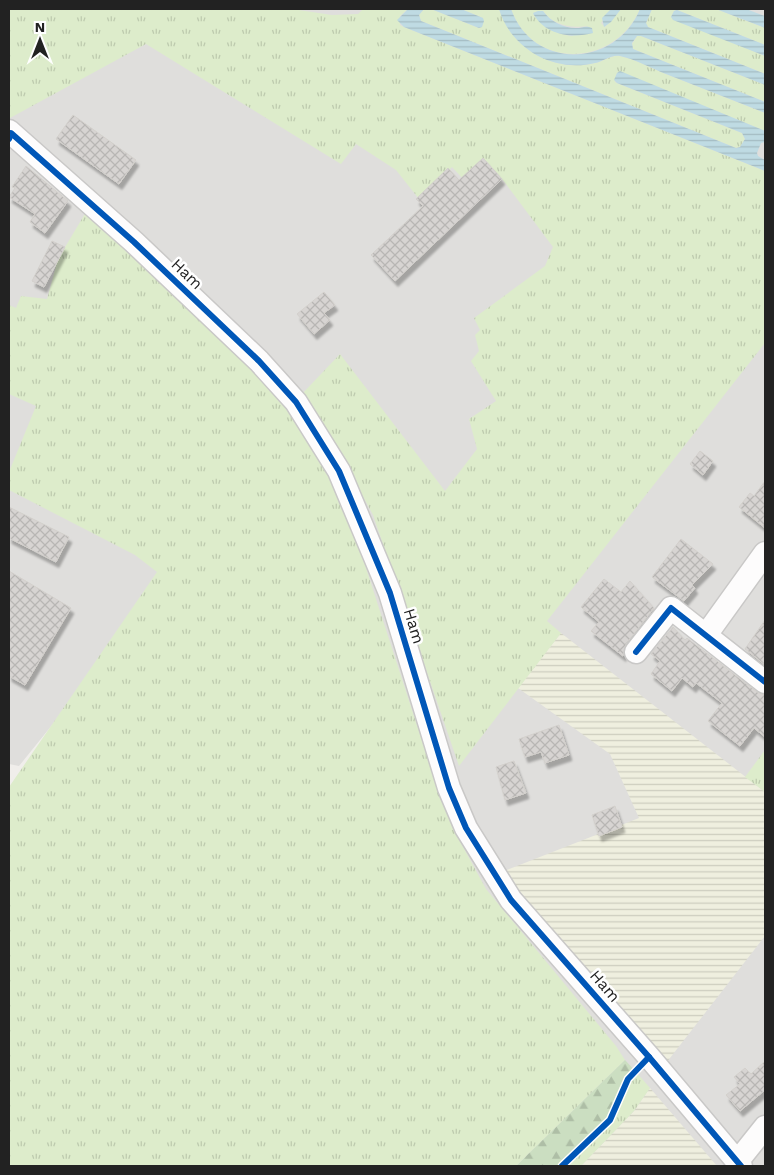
<svg xmlns="http://www.w3.org/2000/svg" width="774" height="1175" font-family="'Work Sans',sans-serif">
<defs>
<pattern id="farmland-rules" width="6" height="5" patternUnits="userSpaceOnUse" patternTransform="scale(1.25)"><rect width="6" height="5" fill="#efefdf"/><path d="M0 2.5h6" fill="none" stroke="#cdcdbf"/></pattern>
<pattern id="grass-tufts" width="24" height="20" patternUnits="userSpaceOnUse" patternTransform="scale(1.25)"><rect width="24" height="20" fill="#ddeccb"/><path d="M3 7l-1-3M5 7V3M7 7l1-3M15 17l-1-3M17 17v-4M19 17l1-3" fill="none" stroke="#bdcaae"/></pattern>
<pattern id="forest-firs" width="22" height="20" patternUnits="userSpaceOnUse" patternTransform="scale(1.25)"><rect width="22" height="20" fill="#cbdec1"/><path d="M5 1l3.5 6h-7zM16 11l3.5 6h-7z" fill="#aebea6"/></pattern>
<pattern id="water-rules" width="6" height="5" patternUnits="userSpaceOnUse" patternTransform="scale(1.25)"><rect width="6" height="5" fill="#bfdbe3"/><path d="M0 2.5h6" fill="none" stroke="#a4bcc2"/></pattern>
<pattern id="building-cross-hatch" width="8" height="8" patternUnits="userSpaceOnUse" patternTransform="scale(1.25)"><rect width="8" height="8" fill="#d7d4d2"/><path d="M0 0l8 8M0 8l8-8" fill="none" stroke="#b8b6b4"/></pattern>
<filter id="shadow"><feDropShadow dx="3" dy="5.5" stdDeviation="1" flood-color="#0004"/></filter>
</defs>
<rect width="100%" height="100%" fill="#f0eeeb"/>
<path fill="#dfdedc" d="M9 9H765V1166H529L428 850 272 453 19 766 9 764Z"/>
<g fill="url(#farmland-rules)">
<path d="M561 633 765 792V936L663 1067 568 953 504 871 639 818 610 754 518 688Z"/>
<path d="M650 1088 717 1166H581L634 1111Z"/>
</g>
<g fill="url(#grass-tufts)" fill-rule="evenodd">
<path d="M9 9H292L332 15 358 14 363 9H408L400 16V25L404 27 765 171V343L547 621 561 633 459 766 373 515 346 465 300 396 340 354 445 491 477 449 469 419 496 401 471 361 479 351 475 335 480 330 474 318 545 266 553 247 503 180 486 161 465 181 452 167 419 199 396 170 356 144 341 164 146 44 10 118Z"/>
<path d="M424 9H431L479 28 483 18 461 9H499C512 49 554 73 595 63 603 62 612 54 620 56 635 59 651 68 666 74 699 87 732 100 765 113V131L620 72 617 73 615 82 617 83 742 133 745 139 740 147 736 148 421 21 419 15Z"/>
<path d="M511 9H611L601 23 605 27 621 9H640C615 67 533 71 511 9ZM543 11C554 26 571 28 588 26L572 36C555 34 544 26 533 14L535 12Z"/>
<path d="M652 9H716L765 28V45L677 10 674 11 671 17 765 56V74L648 27 646 23Z"/>
<path d="M637 36H641L765 85V102L633 49 632 44Z"/>
<path d="M86 212 182 297 285 402 313 445 338 493 365 565 439 793 462 845 486 889 616 1046 625 1060 516 1166H9V787L157 572 135 555 9 490V472L36 406 9 394V305L16 308 21 296 47 299 58 259Z"/>
<path d="M765 750V792L745 777Z"/>
<path d="M637 1073 650 1088 634 1111 581 1166H565L601 1131Z"/>
</g>
<path fill="url(#forest-firs)" d="M625 1060 637 1073 601 1131 565 1166H516Z"/>
<g fill="url(#water-rules)">
<path d="M408 9H424L419 15 421 21 736 148 740 147 745 139 742 133 617 83 614 80 617 73 620 71 765 131V142L761 143 757 153 758 156 765 160V171L404 27 397 20Z"/>
<path d="M431 9H461L483 18 484 21 482 27 479 28Z"/>
<path d="M499 9H511C533 71 616 68 640 9H652L646 23 648 27 765 74V85L641 36H637L632 43 633 49 765 102V113C732 100 699 87 666 74 651 68 635 59 620 56 612 54 602 62 595 63 554 73 511 49 499 9Z"/>
<path d="M611 9H621L611 22 604 27 602 18Z"/>
<path d="M716 9H746L765 16V28Z"/>
<path d="M677 10 765 45V56L673 20 671 17 674 11Z"/>
<path d="M538 11H543C550 21 563 28 576 28 582 28 586 25 592 28L593 33C572 39 544 35 533 13Z"/>
</g>
<g fill="url(#building-cross-hatch)" stroke="#d3d0cc" filter="url(#shadow)">
<path d="M73 115 136 160 119 184 56 139Z"/>
<path d="M483 158 502 179 395 281 371 255 423 206 416 199 448 168 459 180Z"/>
<path d="M26 166 68 201 45 233 30 222 35 214 9 197 15 188 12 187Z"/>
<path d="M52 241 65 247 44 287 32 281Z"/>
<path d="M324 292 335 305 324 313 330 320 314 334 297 314Z"/>
<path d="M700 451 713 461 703 475 690 464Z"/>
<path d="M765 481V528L739 507 750 493 754 496Z"/>
<path d="M9 507 69 537 56 562 9 538Z"/>
<path d="M681 539 713 564 692 585 695 588 684 601 652 577Z"/>
<path d="M9 571 71 608 25 685 9 676Z"/>
<path d="M604 579 621 592 630 581 654 608 626 644 623 656 591 631 599 622 581 607Z"/>
<path d="M765 620V665L745 649Z"/>
<path d="M673 627 685 640 687 638 757 692 765 695V737L754 728 740 746 708 721 722 703 696 683 693 687 682 678 672 691 651 674 660 661 651 654Z"/>
<path d="M559 725 569 755 545 763 541 752 525 757 519 739Z"/>
<path d="M514 761 526 793 505 800 496 767Z"/>
<path d="M615 806 622 827 599 836 592 815Z"/>
<path d="M765 1061V1090L740 1111 726 1095 740 1084 734 1077 745 1068 751 1074Z"/>
</g>
<g fill="none" stroke-linecap="round" stroke-linejoin="round">
<g stroke="#c9c8c7" stroke-width="25">
<g id="street">
<path d="M9 131 134 242 259 361 296 402 339 471 390 593 449 788 466 828 511 900 649 1057 741 1166"/>
<path d="M706 635 765 553"/>
<path d="M636 652 671 608 765 682"/>
<path d="M737 1162 765 1127"/>
</g>
</g>
<use href="#street" stroke="#fdfcfc" stroke-width="22"/>
<g stroke="#fff" stroke-width="9">
<g id="cycleway">
<path d="M9 139 11 133 134 242 259 361 296 402 339 471 390 593 449 788 466 828 511 900 649 1057 741 1166"/>
<path d="M636 652 671 608 765 682"/>
<path d="M562 1166 610 1120 628 1079 649 1057"/>
</g>
</g>
<use href="#cycleway" stroke="#0057b8" stroke-width="6"/>
</g>
<g text-anchor="middle" dominant-baseline="central" stroke-width="5" stroke-linejoin="round" paint-order="stroke">
<g font-size="16" fill="#222" stroke="#fff">
<text transform="translate(187 274) rotate(44)">Ham</text>
<text transform="translate(414 626) rotate(73)">Ham</text>
<text transform="translate(605 986) rotate(49)">Ham</text>
</g>
</g>
<rect width="774" height="1175" fill="none" stroke="#222222" stroke-width="20"/>
<g transform="translate(40 40)" stroke="#ffffff" stroke-width="4" paint-order="stroke">
<path d="M0-4L9 19L0 12L-9 19Z" fill="#222222"/>
<text y="-8" font-size="14" font-weight="bold" text-anchor="middle" fill="#222222">N</text>
</g>
</svg>
